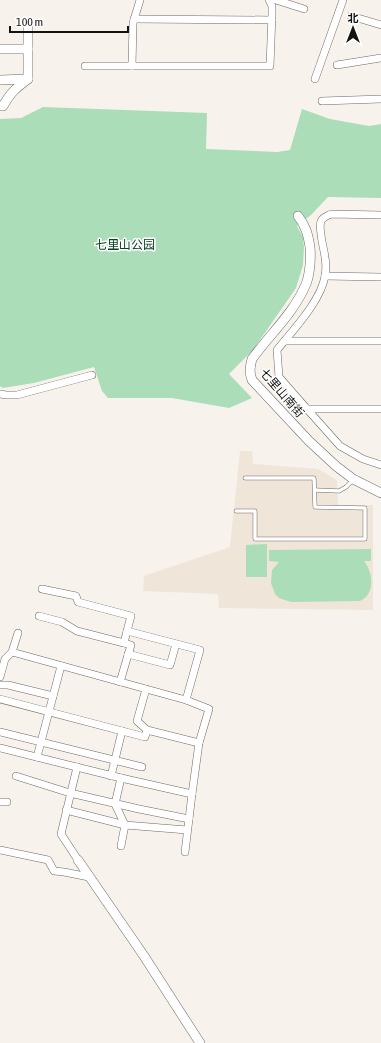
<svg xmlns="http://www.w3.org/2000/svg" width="381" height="1043" font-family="'Asap Condensed','Noto Sans SC',sans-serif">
<rect width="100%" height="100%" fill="#f7f2ec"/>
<path fill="#f0e5d9" d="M240 451H252L253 464 318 469 337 480 338 505H373V610L219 608 218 594 143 591 144 576 230 547Z"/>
<g fill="#abdeb8">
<path d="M43 107 207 113 206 149 277 152 290 150 302 109 330 119 369 126 381 124V198L328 197 311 215 297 226 303 237 304 248 303 265 296 288 253 350 229 374 252 398 229 408 172 398H108L102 391 94 367 34 383 3 388 0 386V119L21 118Z"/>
<path d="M267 544V577H246V545Z"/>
<path d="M371 549V561H364C373 572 376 594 360 601L291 602 279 598 275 594 271 583 272 570 279 562 269 561V550Z"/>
</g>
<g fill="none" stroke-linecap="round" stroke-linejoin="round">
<g stroke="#6e6964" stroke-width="4.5">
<g id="lane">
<path d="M315 490 339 491 346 487 353 480"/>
<path d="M236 511H255V539H365V508L315 507 314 478H245"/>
</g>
</g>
<g stroke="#6e6964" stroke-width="8">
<g id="street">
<path d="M276 0 304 9"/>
<path d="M351 16 381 25"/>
<path d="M134 19 272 20"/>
<path d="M337 65 381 58"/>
<path d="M85 66H270L272 14V6L269 0"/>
<path d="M132 66 133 23 140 0"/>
<path d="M315 79 343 0"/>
<path d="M322 101 381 99"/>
<path d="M381 215 331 214C327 216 323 217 321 221 318 228 324 249 325 257 326 263 326 270 325 276 321 301 293 330 277 350L279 377 307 409 340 446 363 459 381 465"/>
<path d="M325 276 381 277"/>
<path d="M285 341H381"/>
<path d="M0 394 6 395H17L92 375"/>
<path d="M307 409H381"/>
<path d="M39 616 62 622 77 631 124 643 127 631"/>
<path d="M18 633 12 652 186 700 200 650 127 631 131 616 78 602 76 596 42 589"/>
<path d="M128 654 170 665 176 644"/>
<path d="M0 677 5 659 12 652"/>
<path d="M120 682 131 645 124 643"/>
<path d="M0 685H8L53 696"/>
<path d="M146 689 137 721 147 730"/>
<path d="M0 699 145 737 147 730 199 743"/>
<path d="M0 732 142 767"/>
<path d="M0 748 121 778 192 794"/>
<path d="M37 757 61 666"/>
<path d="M77 767 61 834 78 860"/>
<path d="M16 776 70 793 139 809 189 819"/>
<path d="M111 776 122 731"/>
<path d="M121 778 115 804 125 825 121 846"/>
<path d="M0 802H7"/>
<path d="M66 810 125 825 187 830"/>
<path d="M0 850 48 860 54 871 64 872 89 877"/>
<path d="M185 852 192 794 199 743 209 709 186 700"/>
</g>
</g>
<g stroke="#6e6964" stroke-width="10">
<g id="secondary">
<path d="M0 49H28"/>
<path d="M0 80 28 79"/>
<path d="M0 106H3C11 92 15 89 28 79V27"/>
<path d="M298 216C306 226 308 235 310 247 311 258 310 274 306 284 294 313 270 334 252 359 250 367 249 372 252 380L309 441 336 466 353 479 381 493"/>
<path d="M78 860 144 956 200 1043"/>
</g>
</g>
<use href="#lane" stroke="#fff" stroke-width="3.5"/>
<use href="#street" stroke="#fff" stroke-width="7"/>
<use href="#secondary" stroke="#fff" stroke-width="9"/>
</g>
<g text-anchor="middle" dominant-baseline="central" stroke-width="3" stroke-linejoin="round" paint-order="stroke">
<g font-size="12" fill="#0a4121" stroke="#fff">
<text x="125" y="245">七里山公园</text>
</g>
<g font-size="12" fill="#151311" stroke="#fff">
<text transform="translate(282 393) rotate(49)">七里山南街</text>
</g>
</g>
<g transform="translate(353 28)" stroke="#ffffff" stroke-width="3" paint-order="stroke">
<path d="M0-3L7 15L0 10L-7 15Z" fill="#151311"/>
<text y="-6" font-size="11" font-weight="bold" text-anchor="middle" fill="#151311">北</text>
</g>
<path d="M10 26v6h118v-6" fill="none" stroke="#151311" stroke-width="2"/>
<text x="16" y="26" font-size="12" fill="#151311" stroke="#ffffff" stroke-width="3" paint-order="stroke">100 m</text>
</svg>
